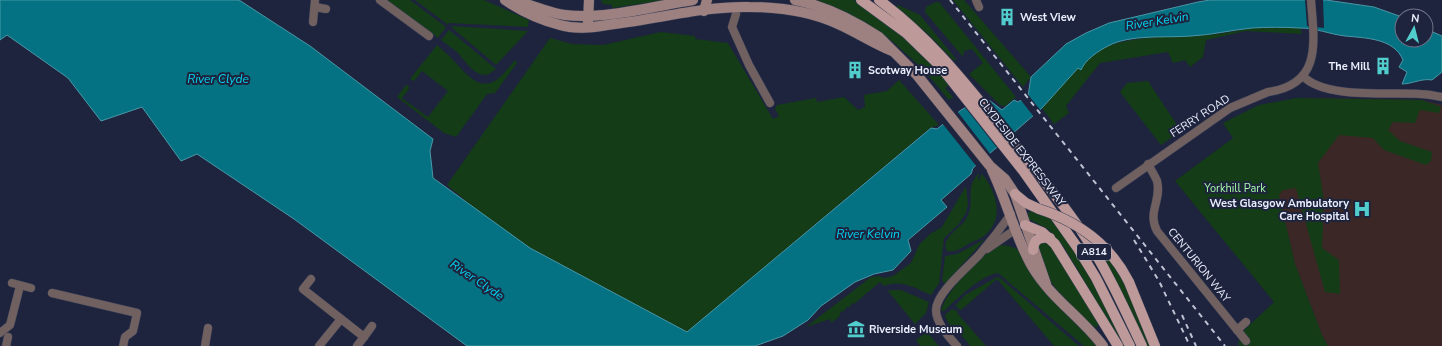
<svg xmlns="http://www.w3.org/2000/svg" width="1442" height="346" font-family="'Nunito Sans',sans-serif">
<rect width="100%" height="100%" fill="#1e243d"/>
<path fill="#3b2726" d="M1316 98 1422 100 1442 105V346H1328L1322 335 1295 264 1269 154Z"/>
<g fill="#133c17">
<path d="M387 0H410L446 27 438 38Z"/>
<path d="M415 0H484L529 20 528 27 449 23 448 25Z"/>
<path d="M601 0H667L612 8V5L603 4Z"/>
<path d="M812 0H854L907 40 941 73 949 85 945 88 953 97 949 100 924 70 893 42 883 34Z"/>
<path d="M953 0H964L1031 77 1023 87Z"/>
<path d="M936 2H939L1016 97 1005 106 1000 105 969 74 983 63 972 49 964 51 963 57 925 12 926 7Z"/>
<path d="M898 5 920 15 956 59 954 61 929 35 897 7Z"/>
<path d="M452 26 528 31 496 65 451 27Z"/>
<path d="M1252 28H1300L1302 34 1246 31 1206 40 1203 57 1190 67 1185 60 1173 63 1168 52 1100 63 1066 106 1069 113 1054 124 1042 108 1078 68 1081 69C1098 32 1171 38 1206 35 1221 34 1236 31 1252 28Z"/>
<path d="M449 30 496 69 487 75C472 75 466 61 457 52 452 48 446 44 441 40Z"/>
<path d="M661 32 695 36V39L728 43 773 119 779 116 775 109 777 105 816 98 817 102 844 97 858 110 865 107 864 95 887 91 899 80 939 125 930 128 687 332 530 248 478 211 447 185 550 38 572 44 603 45Z"/>
<path d="M437 45C442 50 448 54 453 60 464 71 478 92 496 80 503 76 509 67 515 60L517 63 495 93 487 94 456 137 444 133 397 97 406 85 409 87V89L402 98 428 117 448 91 422 71 414 81 410 79Z"/>
<path d="M1148 81 1181 131 1161 145 1120 92 1127 83Z"/>
<path d="M1297 98 1422 100 1441 107 1439 113 1420 110 1415 123 1393 122 1388 130 1400 141 1432 152 1431 161 1426 165 1384 150 1373 138 1339 135 1318 163 1324 201 1322 248 1339 260 1340 294 1325 292 1296 188 1283 190 1279 195 1295 264 1322 335 1328 346H1240L1238 344 1242 332 1274 302 1175 181 1233 138 1223 123 1259 105Z"/>
<path d="M979 173 978 179 980 180 981 173C996 190 1006 219 984 236 980 239 974 241 970 243 962 248 955 253 947 251 940 238 961 228 966 219 977 201 963 190 979 173Z"/>
<path d="M966 186 968 204 966 213 958 225 944 238 939 283 931 295C915 288 901 279 884 286L880 282 854 304 852 303 851 304 850 308 848 306 843 312 841 311 839 317 831 323 830 319 806 327 871 277 879 276 884 278 893 276 911 263 919 245 930 234 942 227Z"/>
<path d="M1033 210 1052 216 1096 286 1127 346H1123L1064 247 1048 229 1029 219 1028 213Z"/>
<path d="M985 239 945 284 942 280 945 256 957 254Z"/>
<path d="M1041 240 1048 241 1099 324 1096 328 1093 325 1091 326 1056 289 1049 279 1036 250Z"/>
<path d="M1094 240 1119 269 1153 346H1147Z"/>
<path d="M1003 245 1009 246 1019 250 1098 346H1084L998 273C980 276 957 299 944 311H941C945 293 984 248 1003 245Z"/>
<path d="M997 277 1000 278 1079 346H1054L997 279 961 310 955 306 965 295Z"/>
<path d="M893 290H901L929 302 926 313 915 324 888 291Z"/>
<path d="M952 309 959 312 957 313 986 346H970C964 334 948 329 945 315Z"/>
<path d="M927 332 939 346H920L916 340Z"/>
</g>
<path fill="#047282" stroke="#4997a7" d="M0 0H239L310 46 433 139 430 151 433 178 530 248 687 332 931 128 937 129 961 110 985 97 1002 110 1014 100 1018 102 1028 96 1031 77 1066 44 1086 33 1109 23 1198 2 1210 0H1326L1374 7 1402 17V40H1426V29L1442 36V72L1432 80C1422 78 1412 84 1402 84L1407 72 1399 67 1403 60C1394 38 1365 38 1345 36 1329 34 1316 28 1300 28 1284 27 1267 27 1252 28 1231 30 1212 35 1191 36 1166 38 1130 34 1108 46 1098 51 1085 60 1081 70L1078 68 1042 108 973 168 971 174 941 200 947 207 908 240 911 251 893 270 874 274 855 282 821 306 808 320 783 336 755 346H467L294 219 197 154 181 161 142 107 101 121 68 78 7 35 0 40Z"/>
<g fill="#1e243d">
<path d="M1305 0H1323L1324 28 1307 26Z"/>
<path d="M1026 92 1041 111 1034 117 1020 99Z"/>
<path d="M985 95 1015 134 998 149 964 106Z"/>
<path d="M957 111 991 155 977 167 942 123Z"/>
</g>
<g fill="none" stroke-linecap="round" stroke-linejoin="round">
<g stroke="#3b4058" stroke-width="9">
<g id="street">
<path d="M380 0 429 36"/>
<path d="M976 0 979 7"/>
<path d="M315 7 326 9"/>
<path d="M736 14 732 27 749 65 770 103"/>
<path d="M313 22 315 0"/>
<path d="M1303 76C1324 99 1390 92 1420 94 1428 94 1435 96 1442 97"/>
<path d="M1148 164C1151 170 1155 176 1157 181 1162 200 1147 212 1157 231L1246 341"/>
<path d="M1116 188 1230 108 1268 92C1323 84 1314 41 1311 0"/>
<path d="M987 249 1016 229"/>
<path d="M311 279 303 289 364 337 372 326"/>
<path d="M12 283 31 288"/>
<path d="M52 293 137 313 133 331 125 337 123 346"/>
<path d="M1237 330 1246 322"/>
<path d="M0 333 10 325 20 286"/>
<path d="M6 346 8 337"/>
<path d="M205 346 208 328"/>
<path d="M319 346 341 319"/>
<path d="M357 346 364 337"/>
<path d="M957 346C949 337 936 323 936 310 936 293 968 267 979 255 990 242 1001 228 1011 214"/>
</g>
</g>
<g stroke="#3b4058" stroke-width="11">
<g id="secondary">
<path d="M505 0C521 11 541 20 560 25 577 30 596 27 614 24 658 19 704 6 749 7 779 7 810 11 838 24 856 32 873 43 892 51"/>
<path d="M511 0C529 3 547 13 565 15 603 20 655 6 693 0"/>
<path d="M795 0C826 6 853 20 879 37L917 75 990 166 1005 179 1015 194 1046 284"/>
<path d="M704 11 707 0"/>
<path d="M588 22 589 0"/>
<path d="M992 170C1007 201 1016 240 1033 268 1051 298 1082 318 1103 346"/>
</g>
</g>
<g stroke="#3b4058" stroke-width="11">
<g id="primary">
<path d="M861 0 906 33 940 66 1024 172 1077 247 1096 278 1130 346"/>
<path d="M879 0C928 36 962 79 1000 126 1029 163 1061 199 1086 238 1108 272 1125 310 1142 346"/>
<path d="M1015 194 1026 203 1039 209"/>
<path d="M1025 225 1042 232 1055 244 1118 346"/>
<path d="M1033 250C1034 239 1039 237 1050 238"/>
<path d="M1129 282 1155 346"/>
</g>
</g>
<use href="#street" stroke="#716060" stroke-width="8"/>
<use href="#secondary" stroke="#9c8180" stroke-width="10"/>
<use href="#primary" stroke="#bd9a99" stroke-width="10"/>
<g stroke="#bec3d4" stroke-width="2" stroke-dasharray="5 5" stroke-linecap="butt">
<path d="M950 0 1225 346"/>
<path d="M1134 240 1159 281 1190 346"/>
<path d="M1182 315 1196 346"/>
</g>
<g stroke="#3b4058" stroke-width="11" stroke-linecap="butt">
<path id="primary-bridge" d="M1039 209C1079 222 1110 244 1129 282"/>
</g>
<use href="#primary-bridge" stroke="#bd9a99" stroke-width="10"/>
</g>
<defs>
<g id="building-bare" transform="scale(1.38)"><path d="M-4-6H4V6H1V3H-1V6H-4ZM-2.5-4.3h1.7v1.8h-1.7ZM.8-4.3h1.7v1.8H.8ZM-2.5-1h1.7V.8h-1.7ZM.8-1h1.7V.8H.8Z" fill="#52cdcd" stroke="#1e243d" stroke-width="2.5" paint-order="stroke"/></g>
<g id="hospital-bare" transform="scale(1.38)"><path d="M-5-5h3v3.5h4V-5h3V5h-3V1.5h-4V5h-3Z" fill="#52cdcd" stroke="#1e243d" stroke-width="2.5" paint-order="stroke"/></g>
<g id="museum-bare" transform="scale(1.38)"><path d="M0-6L6-3V-2H-6V-3ZM-5-1h2V3h-2ZM-1-1h2V3h-2ZM3-1h2V3H3ZM-6 4H6V6H-6Z" fill="#52cdcd" stroke="#1e243d" stroke-width="2.5" paint-order="stroke"/></g>
</defs>
<g fill-rule="evenodd">
<use href="#building-bare" x="1007" y="17"/>
<use href="#building-bare" x="1383" y="66"/>
<use href="#building-bare" x="855" y="70"/>
<use href="#hospital-bare" x="1362" y="209"/>
<use href="#museum-bare" x="856" y="329"/>
</g>
<g text-anchor="middle" dominant-baseline="central" stroke-width="4" stroke-linejoin="round" paint-order="stroke">
<rect fill="#1e243d" stroke="#adb1c3" stroke-width="1" x="1077" y="244" width="34" height="16" rx="3"/>
<g font-size="10" font-weight="bold" fill="#eaeefd">
<text x="1094" y="252">A814</text>
</g>
<g font-size="11" font-weight="bold" fill="#eaeefd" stroke="#1e243d" text-anchor="start">
<text x="1020" y="17">West View</text>
<text x="1370" y="66" text-anchor="end">The Mill</text>
<text x="868" y="70">Scotway House</text>
<text x="1349" y="203" text-anchor="end">West Glasgow Ambulatory<tspan x="1349" dy="13">Care Hospital</tspan></text>
<text x="869" y="329">Riverside Museum</text>
</g>
<g font-size="11" fill="#eaeefd" stroke="#1e243d">
<text transform="translate(1200 116) rotate(-33)">FERRY ROAD</text>
<text transform="translate(1022 152) rotate(52)">CLYDESIDE EXPRESSWAY</text>
<text transform="translate(1199 265) rotate(51)">CENTURION WAY</text>
</g>
<g font-size="11" fill="#a4faa7" stroke="#1e243d">
<text x="1235" y="188">Yorkhill Park</text>
</g>
<g font-size="12" font-style="italic" fill="#01d5f1" stroke="#1e243d">
<text transform="translate(1157 21) rotate(-9)">River Kelvin</text>
<text x="218" y="79">River Clyde</text>
<text x="868" y="234">River Kelvin</text>
<text transform="translate(477 280) rotate(34)">River Clyde</text>
</g>
</g>
<g transform="translate(1414 28) rotate(7)"><circle r="19" fill="#1e243d" stroke="#70758a"/>
<path d="M0-3L7 15L0 10L-7 15Z" fill="#52cdcd"/>
<text y="-6" font-size="11" font-weight="bold" text-anchor="middle" fill="#eaeefd">N</text>
</g>
</svg>
